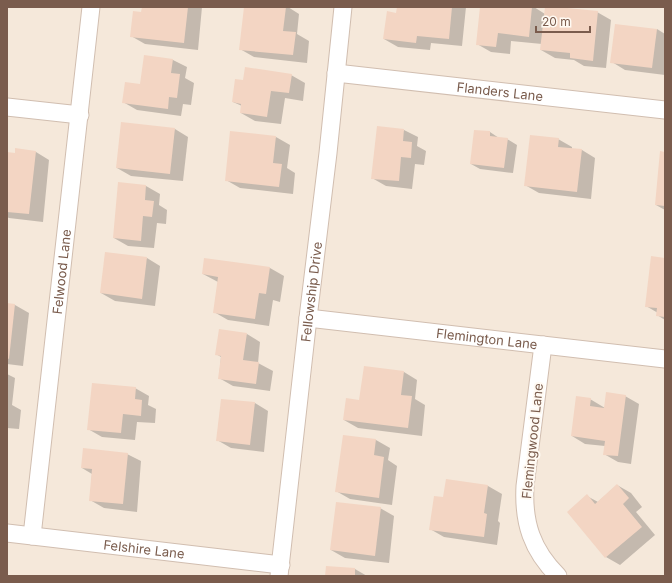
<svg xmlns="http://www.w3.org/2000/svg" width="672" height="583" font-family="Inter,sans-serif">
<rect width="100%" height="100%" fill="#fdf6ec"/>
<rect fill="#f5e8da" x="7" y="7" width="658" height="569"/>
<g fill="#0003">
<path d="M143 7H202L198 50 145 44 131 36 142 13Z"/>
<path d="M245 7H288L299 14 297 34 309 41 307 63 254 57 240 49Z"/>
<path d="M398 7H466L462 46 431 43 430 50 398 47 384 39 397 14Z"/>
<path d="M481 7H534L545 14 546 7 597 12 611 20 606 68 584 66 574 60 555 58 541 50 542 44 511 41 510 54 491 52 477 44Z"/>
<path d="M657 29 665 34V75L625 70 612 62Z"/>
<path d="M145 56 173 60 187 67 185 78 194 83 191 105 183 104 181 116 137 110 123 102 141 85Z"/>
<path d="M291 75 305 83 303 101 285 98 281 124 255 121 241 113 242 106 233 102 244 81Z"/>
<path d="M175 129 188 137 183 181 131 176 117 168Z"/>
<path d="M404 130 418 137 417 146 426 151 424 165 415 164 412 189 386 186 372 178Z"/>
<path d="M475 131 490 132 499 138 507 139 517 145 513 173 480 169 471 164Z"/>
<path d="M276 137 290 145 287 168 295 173 293 194 240 188 226 180Z"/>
<path d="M558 139 572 147V149L582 150 595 158 591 199 539 193 525 185Z"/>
<path d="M36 152 49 160 43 222 9 218 7 217V153L16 154Z"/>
<path d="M665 153V210L656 205Z"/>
<path d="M119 183 146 186 160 194 159 205 167 210 166 224 157 223 154 248 128 246 114 238Z"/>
<path d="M147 258 160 266 155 306 115 301 101 293Z"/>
<path d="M205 259 270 268 284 276 280 302 273 300 269 326 228 320 214 312 218 282 203 274Z"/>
<path d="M665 259V320L657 315 658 313 646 306Z"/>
<path d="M7 304 15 305 29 313 23 366 7 364Z"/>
<path d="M247 334 260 342 258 363 273 371 270 391 233 386 219 378 221 357 216 354Z"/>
<path d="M404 372 417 380 415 399 425 405 422 436 358 428 344 420 360 401Z"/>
<path d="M7 374 15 378 12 405 21 410 19 429 7 428Z"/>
<path d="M135 388 149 396 148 405 156 409 155 423 137 422 135 440 102 437 88 429Z"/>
<path d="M625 396 639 404 631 464 618 462 604 454 605 446 585 444 572 436 590 399 605 408Z"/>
<path d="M255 403 268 411 264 452 231 448 217 440Z"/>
<path d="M344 436 376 440 390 448 388 460 397 466 392 505 350 499 336 491Z"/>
<path d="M127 454 141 461 137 512 104 508 90 500 92 474 82 468Z"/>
<path d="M447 481 488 486 502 494 498 521 500 523 497 545 444 537 430 529 444 498Z"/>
<path d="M617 485 631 493 642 507 636 512 655 535 620 565 606 557 587 496 598 502Z"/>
<path d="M380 508 394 516 389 563 345 558 331 550Z"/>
<path d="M355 569 367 576H326Z"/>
</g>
<g fill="#f3d5c3">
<path d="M142 7H188L184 43 130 37 133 11 141 12Z"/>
<path d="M244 7H286L283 31 296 32 293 55 239 50Z"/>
<path d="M397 7H452L449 39 417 36 416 43 383 39 387 11 396 13Z"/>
<path d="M480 7H532L529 37 498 33 496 47 476 45Z"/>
<path d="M545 7H557L598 11 593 61 570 58V53L540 50Z"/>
<path d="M615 24 657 29 652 68 610 63Z"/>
<path d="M144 55 173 59 171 73 180 74 177 98 169 97 168 109 122 103 125 82 140 84Z"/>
<path d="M245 67 292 74 289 93 271 91 267 117 240 113 241 104 232 102 235 79 243 80Z"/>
<path d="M121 122 175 128 170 174 116 168Z"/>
<path d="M377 126 404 129 403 141 412 142 411 158 401 157 399 181 371 179Z"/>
<path d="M474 130 490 131V136L508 138 504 168 470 164Z"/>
<path d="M230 131 276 136 273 163 282 164 279 187 225 181Z"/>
<path d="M530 135 559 138 558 147 582 149 577 192 524 186Z"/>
<path d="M15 148 36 151 29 214 7 212V152L15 153Z"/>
<path d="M660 151 665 152V206L655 205Z"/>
<path d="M118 182 146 185 145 200 154 201 152 217 143 216 141 241 113 238Z"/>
<path d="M105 252 147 257 142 299 100 293Z"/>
<path d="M651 256 665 258V317L656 316 657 308 645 307Z"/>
<path d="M204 258 270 267 266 294 259 293 255 319 213 313 218 277 202 274Z"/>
<path d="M7 303 15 304 9 359 7 358Z"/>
<path d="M219 329 247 333 243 360 259 362 256 384 218 379 221 356 215 355Z"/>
<path d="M364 366 404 371 401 395 412 396 408 428 343 420 346 398 359 400Z"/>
<path d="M92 383 136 387 135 399 142 400 141 416 123 414 121 433 87 430Z"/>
<path d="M606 392 626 395 618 456 603 455 605 441 571 436 576 396 591 398 590 406 604 408Z"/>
<path d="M221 399 255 402 250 445 216 441Z"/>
<path d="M343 435 376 439 374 455 384 457 379 498 335 492Z"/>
<path d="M83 448 128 453 123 504 89 501 92 469 81 468Z"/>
<path d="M446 479 488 485 484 513 487 514 484 537 429 530 434 496 443 497Z"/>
<path d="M617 484 629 498 623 504 642 527 605 558 567 512 587 494 595 504Z"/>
<path d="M336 502 381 507 375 556 330 550Z"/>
<path d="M326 566 355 568V576H325Z"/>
</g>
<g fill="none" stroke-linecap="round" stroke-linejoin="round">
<g stroke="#d1beb0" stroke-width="19">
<g id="minor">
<path id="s1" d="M336 73 665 110"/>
<path d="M7 107 80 115"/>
<path id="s2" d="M308 318 665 359"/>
<path d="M543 345 525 486C523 523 532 550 558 576"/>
<path id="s3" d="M7 533 281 565"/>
<path id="s4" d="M32 536 91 7"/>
<path id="s5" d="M279 576 308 318 328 153 343 7"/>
</g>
</g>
<use href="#minor" stroke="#fff" stroke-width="17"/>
</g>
<g text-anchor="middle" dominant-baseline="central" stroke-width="4" stroke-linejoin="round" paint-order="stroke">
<g font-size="13" fill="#7a5c4d" stroke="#fffaf3">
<text stroke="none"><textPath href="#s1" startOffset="165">Flanders Lane</textPath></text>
<text stroke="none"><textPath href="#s4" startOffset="266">Felwood Lane</textPath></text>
<text stroke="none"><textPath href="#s5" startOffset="286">Fellowship Drive</textPath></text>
<text stroke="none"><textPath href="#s2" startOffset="180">Flemington Lane</textPath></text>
<text transform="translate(532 441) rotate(-84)">Flemingwood Lane</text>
<text stroke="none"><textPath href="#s3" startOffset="138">Felshire Lane</textPath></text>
</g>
</g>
<rect width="672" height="583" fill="none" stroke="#7a5c4d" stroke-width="16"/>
<path d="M536 26v6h54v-6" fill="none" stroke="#7a5c4d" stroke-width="2"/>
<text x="542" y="26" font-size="12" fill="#7a5c4d" stroke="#fffaf3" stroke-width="3" paint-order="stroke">20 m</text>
</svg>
